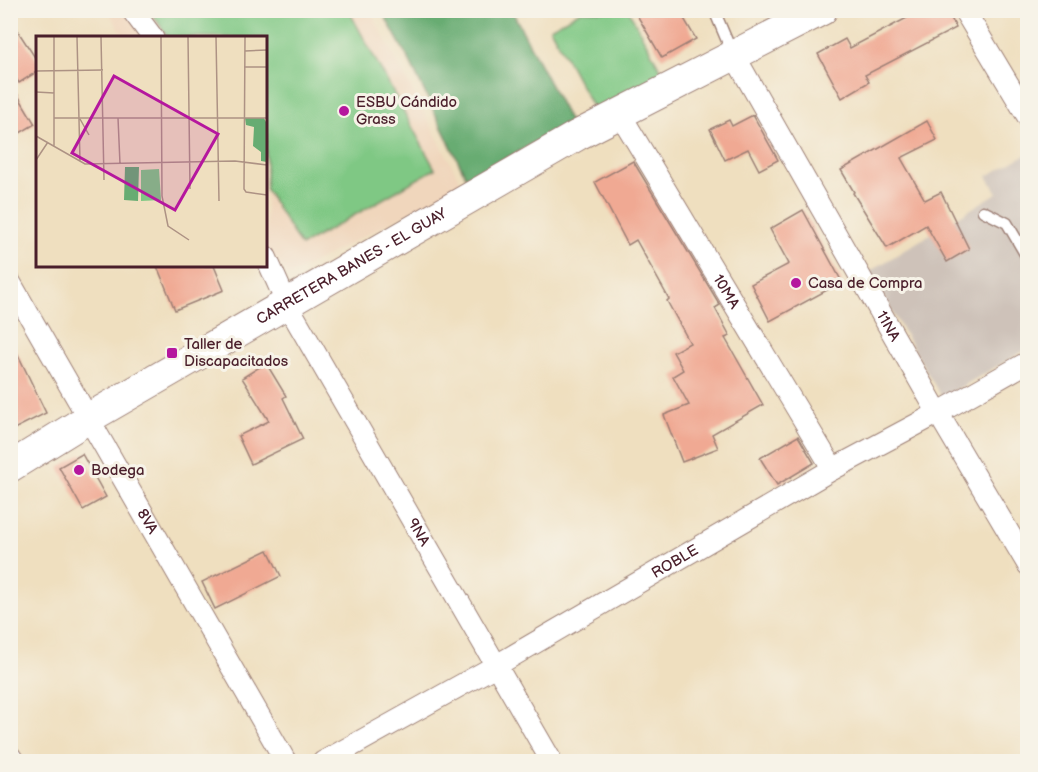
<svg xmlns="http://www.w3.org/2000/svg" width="1038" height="772" font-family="'Balsamiq Sans',sans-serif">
<rect width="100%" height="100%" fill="#f7f3e8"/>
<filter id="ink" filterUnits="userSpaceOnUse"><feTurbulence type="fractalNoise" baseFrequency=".0167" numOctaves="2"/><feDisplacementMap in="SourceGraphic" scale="12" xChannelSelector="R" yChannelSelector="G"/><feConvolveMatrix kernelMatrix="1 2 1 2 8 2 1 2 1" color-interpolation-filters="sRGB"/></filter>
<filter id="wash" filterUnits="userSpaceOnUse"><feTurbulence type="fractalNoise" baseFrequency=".008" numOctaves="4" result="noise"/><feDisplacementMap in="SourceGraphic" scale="24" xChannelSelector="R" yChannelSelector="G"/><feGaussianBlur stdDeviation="1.35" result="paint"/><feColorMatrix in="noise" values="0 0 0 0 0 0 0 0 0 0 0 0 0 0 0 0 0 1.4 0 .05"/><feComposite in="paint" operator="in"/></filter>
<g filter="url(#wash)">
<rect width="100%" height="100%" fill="#efdfbf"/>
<path fill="#f0d6bc" d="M108 11H370L462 184 289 276 266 247V38L124 37Z"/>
<path fill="#cec2b9" d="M1027 154V349L942 398 869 272 997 193 987 176Z"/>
<g fill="#7fc884" stroke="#647458" stroke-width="1.5">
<path d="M162 10 349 11 435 169 301 246 266 190V38L168 37 153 15Z"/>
<path d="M581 11H629L663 74 594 110 550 28Z"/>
</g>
<path fill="#67ac72" stroke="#58664e" stroke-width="1.5" d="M382 11H512L570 122 468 181 409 60Z"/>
<g id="blocks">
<g fill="#f0a993">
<path d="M634 10H679L696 39 662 58Z"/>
<path d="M922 10H947L956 28 865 75 869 82 842 98 818 54 845 39 850 48Z"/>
<path d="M10 19 38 62V71L19 83 10 70Z"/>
<path d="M10 82 35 124 10 139Z"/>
<path d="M753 115 778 160 759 170 748 149 725 160 710 129 729 120 732 126Z"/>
<path d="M927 121 937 140 901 158 925 200 941 192 969 249 947 262 926 225 887 248 853 193 854 192 841 170Z"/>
<path d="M633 161 720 305 715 308 730 336 725 338 763 405 712 434 718 448 682 462 664 415 689 405 673 376 683 370 673 352 690 343 667 301 669 299 636 240 628 245 595 182Z"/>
<path d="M803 210 842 282 770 321 751 284 789 264 770 229Z"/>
<path d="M157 266H214L224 290 175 310Z"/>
<path d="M10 338 46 413 10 431Z"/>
<path d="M266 363 286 396 283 398 303 439 251 464 238 436 269 421 242 378Z"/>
<path d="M798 436 814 463 777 485 760 458Z"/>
<path d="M82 454 106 497 83 510 59 467Z"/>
<path d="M268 550 281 576 215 609 202 582Z"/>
</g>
</g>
</g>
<g filter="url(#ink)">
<use href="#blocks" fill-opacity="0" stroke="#9c7f75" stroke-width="1.5"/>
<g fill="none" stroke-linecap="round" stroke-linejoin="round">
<g stroke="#9c7f75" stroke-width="13">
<g id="lane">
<path d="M714 10 733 55"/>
<path d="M983 211 1007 223 1028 259"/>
</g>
</g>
<g stroke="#9c7f75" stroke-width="23">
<g id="street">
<path d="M132 10 153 38"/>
<path d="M964 10 1028 117"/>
<path id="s1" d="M734 55 938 413 1028 565"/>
<path id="s2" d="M620 114 833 469"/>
<path id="s3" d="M266 257 287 304 552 762"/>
<path id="s4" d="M10 282 286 762"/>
<path d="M10 756 14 762"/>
<path id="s5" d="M323 762 497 665 833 469 938 413 1028 362"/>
</g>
</g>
<g stroke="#9c7f75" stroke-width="32">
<g id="secondary">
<path id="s6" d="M10 467 89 418 578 135 822 10"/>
</g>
</g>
<use href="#lane" stroke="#fff" stroke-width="10"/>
<use href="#street" stroke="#fff" stroke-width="21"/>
<use href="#secondary" stroke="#fff" stroke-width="30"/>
</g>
</g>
<g fill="#b5179e" stroke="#f7f3e8" stroke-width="2">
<circle cx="344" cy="111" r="6"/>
<circle cx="796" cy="283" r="6"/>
<rect x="166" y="347" width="12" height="12" rx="3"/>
<circle cx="79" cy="470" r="6"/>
</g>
<g text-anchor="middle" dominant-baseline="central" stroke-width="6" stroke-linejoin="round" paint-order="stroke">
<g font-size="15" fill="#4a1f2b" stroke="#f7f3e8" text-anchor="start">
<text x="356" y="102">ESBU Cándido<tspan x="356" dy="17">Grass</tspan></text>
<text x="808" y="283">Casa de Compra</text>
<text x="184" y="344">Taller de<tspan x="184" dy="17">Discapacitados</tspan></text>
<text x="91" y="470">Bodega</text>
</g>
<g font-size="15" fill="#4a1f2b" stroke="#f7f3e8">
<text stroke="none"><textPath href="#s6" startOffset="396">CARRETERA BANES - EL GUAY</textPath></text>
<text stroke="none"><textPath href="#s2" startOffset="207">10MA</textPath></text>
<text stroke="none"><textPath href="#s1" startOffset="312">11NA</textPath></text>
<text stroke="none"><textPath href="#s4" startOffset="276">8VA</textPath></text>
<text stroke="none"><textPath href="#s3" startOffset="315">9NA</textPath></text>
<text stroke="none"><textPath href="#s5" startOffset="405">ROBLE</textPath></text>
</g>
</g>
<g transform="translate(36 36)">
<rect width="231" height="231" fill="#efdfbf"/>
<path d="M123 133 125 164 105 165V134Z" fill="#7fc884"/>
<path d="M209 82H228L231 88V126L225 125V116L217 110 218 91 210 89ZM89 131H103L102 165 88 164Z" fill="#67ac72"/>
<path fill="none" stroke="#ad9284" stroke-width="1.5" d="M41 1 44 125M65 1 68 144M125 1 126 160 132 190 153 204M152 1 154 153M180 1 183 165M209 1 208 153 210 156 231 159M209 15 231 14M208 31H231M0 35 67 34M0 56 18 57M18 82H231M82 82 84 128M44 83 53 99M0 100 49 128 199 125 231 129M18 110V1M0 124 12 106"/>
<path fill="#b5179e" fill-opacity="0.15" stroke="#b5179e" stroke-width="3" d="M78 40 182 98 139 174 36 117Z"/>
<rect width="231" height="231" fill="none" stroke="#4a1f2b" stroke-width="3"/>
</g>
<rect width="1038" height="772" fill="none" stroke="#f7f3e8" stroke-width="36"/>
</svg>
